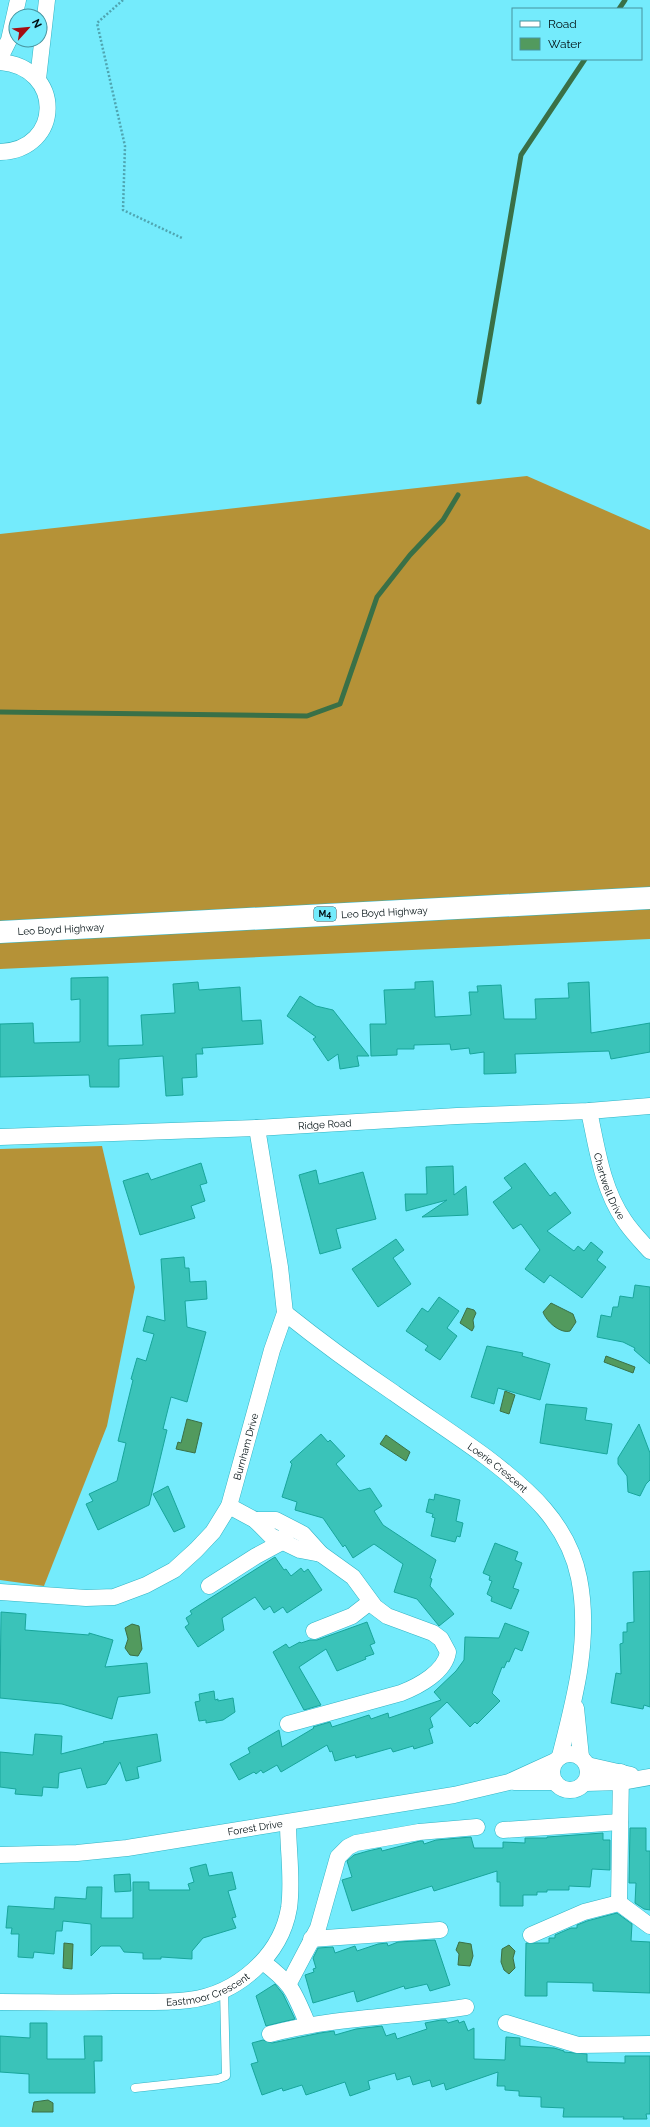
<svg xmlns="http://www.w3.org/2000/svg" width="650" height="2127" font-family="Raleway,sans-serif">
<rect width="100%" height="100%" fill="#74ebfc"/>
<g fill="#b59237">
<path d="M527 476 650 530V939L0 969V534Z"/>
<path d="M102 1146 135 1287 107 1426 44 1586 0 1580V1149Z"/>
</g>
<g fill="#529a5e" stroke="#397047">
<path d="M551 1303 573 1314 576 1322 570 1331C560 1334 546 1321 543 1312Z"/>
<path d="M467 1308 474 1310 476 1313 473 1320 474 1327 472 1331 460 1323Z"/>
<path d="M606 1356 635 1367 633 1373 604 1362Z"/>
<path d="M505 1391 515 1395 509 1414 500 1411Z"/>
<path d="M187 1419 202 1423 195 1453 176 1449 178 1442 181 1443Z"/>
<path d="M386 1435 410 1452 406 1461 380 1444Z"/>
<path d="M132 1624 139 1626 142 1649 138 1656 130 1655 125 1648 128 1639 125 1628Z"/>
<path d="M459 1942 471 1944 473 1956 470 1966 458 1965 459 1954 456 1950Z"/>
<path d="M64 1943 73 1944 72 1969 63 1968Z"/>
<path d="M509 1945 515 1951 513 1958 515 1968 509 1974 504 1970 501 1962 502 1949Z"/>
<path d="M48 2100 53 2103V2112H32L34 2102Z"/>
</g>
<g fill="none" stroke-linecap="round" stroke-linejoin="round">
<g stroke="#397047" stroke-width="5">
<path d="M619 9 625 0"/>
<path d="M479 402 521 155 585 59"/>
<path d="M0 712 307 716 340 704 377 597 410 555 443 520 458 495"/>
</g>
</g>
<g fill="#3ac3b9" stroke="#18a59b">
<path d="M108 977V1046L143 1045 141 1015 175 1013 173 984 198 982 199 990 240 987 242 1021 261 1020 263 1044 202 1048 203 1054H196L197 1077 182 1078 183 1095 166 1096 163 1056 119 1059V1087H90L89 1075 0 1077V1024L33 1023 34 1043 80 1042V999L71 1000V978Z"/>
<path d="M433 981 435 1017 471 1015 469 992H478L477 986 501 985 504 1019H536L535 999 569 998 568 983 589 982 591 1033 650 1023V1052L611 1059 609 1051 515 1054 516 1073 484 1074V1052L470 1054 469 1048 451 1050 450 1044 414 1045V1049H397V1055L371 1056 370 1024H386L384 990 415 989V982Z"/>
<path d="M300 996 316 1006 333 1010 369 1056H357L359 1066 340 1069 338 1054 328 1061 313 1039 316 1037 287 1016Z"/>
<path d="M201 1163 207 1183 200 1185 205 1201 191 1206 195 1218 140 1235 123 1181 148 1173 151 1180Z"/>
<path d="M525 1163 550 1196 555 1192 571 1213 547 1231 574 1251 578 1246 584 1251 591 1242 603 1252 597 1260 606 1267 582 1298 550 1275 544 1283 525 1269 540 1250 521 1224 513 1229 493 1202 512 1188 504 1178Z"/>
<path d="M453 1166 454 1195 466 1186 468 1215 422 1217 447 1200 406 1211 405 1194H427L426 1167Z"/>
<path d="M316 1170 319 1184 363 1172 376 1219 336 1229 341 1248 320 1254 299 1175Z"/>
<path d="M396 1239 404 1250 393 1258 411 1284 378 1307 352 1269Z"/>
<path d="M184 1257 185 1268H189L190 1282 206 1281 207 1299 185 1301 187 1327 206 1332 187 1402 171 1397 163 1429 167 1430 149 1505 98 1530 86 1504 93 1501 89 1494 117 1481 126 1443 118 1441 133 1380 131 1379 137 1358 146 1361 154 1334 143 1331 147 1316 165 1321 161 1259Z"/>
<path d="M635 1285 650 1287V1364L634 1350 635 1348 623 1342 597 1337 601 1315 611 1317 613 1307H618L620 1296 633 1298Z"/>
<path d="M439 1297 459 1311 447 1328 457 1336 440 1360 425 1350 428 1346 406 1331 422 1308 428 1312Z"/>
<path d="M487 1346 523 1353 522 1356 550 1364 540 1400 498 1388 494 1404 471 1397Z"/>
<path d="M546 1404 587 1408 585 1420 612 1424 607 1454 540 1443Z"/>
<path d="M639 1424 650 1453V1480L646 1484 640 1496 628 1492 627 1476 618 1464V1458Z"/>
<path d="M321 1434 328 1442 330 1440 345 1456 336 1464 359 1491 370 1488 382 1506 374 1511 383 1525 436 1560 430 1578 432 1579 430 1586 454 1614 439 1626 417 1599 394 1592 403 1564 374 1544 353 1558 345 1545 343 1547 323 1518 295 1510 297 1502 282 1497 292 1464 290 1462Z"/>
<path d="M168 1486 185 1527 174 1532 153 1494Z"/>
<path d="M435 1494 460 1500 456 1521 463 1523 460 1537 457 1536 455 1542 431 1536 435 1518 432 1517 433 1514 426 1512 429 1499 434 1500Z"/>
<path d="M495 1543 518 1552 515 1560 522 1563 513 1588 519 1590 511 1609 491 1601 492 1597 487 1594 492 1581 489 1580 490 1576 483 1573Z"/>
<path d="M275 1557 284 1570 286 1569 291 1576 301 1568 304 1572 308 1569 322 1590 287 1613 283 1607 274 1613 270 1606 264 1610 255 1597 222 1618 224 1630 198 1647 185 1627 189 1624 186 1618 192 1614 190 1611Z"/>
<path d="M650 1571V1707L644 1705 643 1709 611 1703 616 1673 621 1674 620 1644 623 1643V1632H627V1623L634 1622 633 1572Z"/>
<path d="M1 1612 26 1614 25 1630 89 1635V1633L113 1640 105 1667 147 1663 150 1693 118 1697 112 1719 62 1704 0 1698Z"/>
<path d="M367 1622 375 1643 370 1645 374 1654 365 1657 366 1659 337 1671 326 1649 299 1667 321 1705 304 1710 273 1652 286 1644 289 1648 300 1642 301 1643 310 1640H317Z"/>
<path d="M505 1623 529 1632 522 1651 515 1648 509 1662 507 1661 504 1668 502 1667 492 1693 500 1701 477 1724 475 1722 470 1727 447 1702 430 1718 433 1727 429 1729 433 1743 414 1749 413 1746 393 1752 391 1748 356 1758 355 1755 335 1761 332 1751 330 1752 327 1745 281 1772 277 1765 263 1773 261 1770 256 1774 254 1772 239 1780 230 1764 250 1753 248 1748 279 1730 282 1747 314 1728 313 1727 330 1722 332 1727 369 1715 371 1719 388 1713 389 1718 441 1700 434 1692 456 1671 464 1660 465 1637 499 1638Z"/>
<path d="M214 1691 215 1700 218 1699V1701L233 1698 235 1712 223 1720 206 1723V1720L199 1721 195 1702 200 1701 199 1694Z"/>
<path d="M35 1734 62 1736 61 1754 104 1743 103 1742 157 1734 161 1761 137 1767 139 1778 126 1781 120 1762 106 1784 87 1788 81 1768 59 1773 58 1788 43 1787 42 1796 15 1794 16 1789 0 1787V1752L33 1755Z"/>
<path d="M630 1828H646V1851H650V1910L644 1909 635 1903 636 1883H629Z"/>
<path d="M603 1833V1840H610V1870L592 1869 590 1887 569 1886V1890H547V1892H537V1895H523V1906H500V1882H497V1871L434 1891 432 1886 352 1911 342 1880 352 1877 347 1861 354 1855 368 1851 381 1848 382 1851 420 1841H423L424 1844 436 1840 471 1837 474 1848H503V1842L525 1843V1838H547V1837Z"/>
<path d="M206 1864 209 1876 232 1872 236 1889 228 1891 236 1917 232 1918 236 1928 203 1938 192 1951V1959L161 1957V1959H143V1953L124 1952 120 1946H101L91 1956V1924L63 1921 62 1931H56L54 1954 34 1952 33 1958 18 1957 19 1934H11L12 1928H6L8 1906 54 1909 55 1897 86 1899 87 1887H102L101 1918H133V1882H149V1890H190L188 1884 194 1882 190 1868Z"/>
<path d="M130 1874 131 1891 115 1892 114 1875Z"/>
<path d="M617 1913 632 1924 631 1941 650 1942V1993L593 1991V1983L547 1982V1996H525L526 1943H549V1938H555V1935L571 1928H577V1925L587 1921Z"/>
<path d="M435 1940 450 1985 430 1991 427 1984 405 1989 404 1986 357 2002 354 1991 313 2003 305 1975 314 1972 313 1969 316 1968 313 1958 318 1948 333 1947 335 1953 355 1946 357 1951 378 1944 387 1943 388 1946 398 1942Z"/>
<path d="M275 1984 283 1994 295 2019 266 2026 256 1996Z"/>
<path d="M441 2020H446L448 2023 458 2020 459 2023 464 2021 468 2031 474 2028V2059L505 2060 506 2037 520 2038V2046L554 2048 564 2051V2052L587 2054V2062L625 2063V2056H650V2114H646L647 2119H623L624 2117H563L564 2108 541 2107V2097L519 2096V2091L505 2090V2086H497L498 2072 446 2090 444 2083 432 2087 430 2080 413 2085 410 2076 397 2080 395 2073 368 2081 370 2089 350 2096 345 2082 306 2095 302 2085 283 2091 282 2088 262 2095 251 2064 258 2062 252 2043 263 2040 272 2043 320 2033 334 2031 335 2035 356 2029 382 2026 386 2036 395 2033 397 2039 427 2029 425 2023Z"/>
<path d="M30 2023H47V2059H85L84 2036H102V2061H94L95 2093H29V2074L0 2072V2036L30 2038Z"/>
</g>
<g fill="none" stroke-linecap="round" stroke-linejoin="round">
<g stroke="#31b3c3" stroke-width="9">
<path id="lane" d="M135 2088 218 2079 226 2076 224 1990"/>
</g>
<g stroke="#31b3c3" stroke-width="17">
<g id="street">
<path d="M0 58 9 40 18 0"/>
<path d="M0 62C64 67 63 150 0 152"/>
<path d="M38 79 47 0"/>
<path id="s1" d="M589 1111C597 1148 602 1188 624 1220 631 1231 641 1241 650 1251"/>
<path id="s2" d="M0 1137 257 1128 457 1116 589 1111 650 1106"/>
<path id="s3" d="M285 1313C320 1341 357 1368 394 1393 425 1415 456 1435 486 1457 528 1489 568 1523 579 1578 591 1638 575 1698 560 1756"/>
<path d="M229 1506 255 1520 271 1536 300 1550 321 1554"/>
<path d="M255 1520H276L303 1534 321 1554 353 1577 375 1607 387 1616 433 1633 441 1639 448 1652C445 1672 419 1686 401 1693L288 1724"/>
<path d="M209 1586 256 1556 282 1542 286 1534"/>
<path id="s4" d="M0 1592 86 1598 114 1597 146 1585 174 1570 196 1550 213 1532 229 1506 272 1350 285 1313 280 1267 257 1128"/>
<path d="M314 1631 352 1616 370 1602"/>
<path d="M576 1708 581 1757"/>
<circle cx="570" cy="1772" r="18"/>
<path d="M587 1765 631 1775"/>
<path d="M514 1782H555"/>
<path d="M585 1783 621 1782 650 1777"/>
<path d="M503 1830 620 1822"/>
<path id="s5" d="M0 1855 77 1853 127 1848 454 1795 509 1782 555 1761"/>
<path d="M619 1903 621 1772"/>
<path d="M531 1935 584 1912 619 1903 650 1926"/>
<path d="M311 1939 440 1930"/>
<path d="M263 1962C293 1985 293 1990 308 2025"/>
<path d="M289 1983 318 1928 338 1857 348 1847 356 1843 419 1832 477 1827"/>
<path id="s6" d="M0 2002C38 2002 75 2003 113 2002 138 2002 164 2003 189 2000 237 1994 281 1956 289 1908 293 1880 288 1851 288 1823"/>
<path d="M506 2023 578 2045 650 2044"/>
<path d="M270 2034C334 2017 401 2017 466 2007"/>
</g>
</g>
<g stroke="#31b3c3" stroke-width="23">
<g id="highway">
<path id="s7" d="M0 932 650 898"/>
</g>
</g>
<path stroke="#4fa5b1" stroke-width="2.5" stroke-dasharray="2 2" stroke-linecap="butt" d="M123 0 97 23 125 146 123 210 182 238"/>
<use href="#lane" stroke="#fff" stroke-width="8"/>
<use href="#street" stroke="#fff" stroke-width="16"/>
<use href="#highway" stroke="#fff" stroke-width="22"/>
</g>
<g text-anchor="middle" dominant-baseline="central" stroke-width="4" stroke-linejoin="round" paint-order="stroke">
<rect fill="#74ebfc" stroke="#235158" stroke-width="1" x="314" y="907" width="22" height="14" rx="3"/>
<g font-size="9" font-weight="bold" fill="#000f12">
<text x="325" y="914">M4</text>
</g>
<g font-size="10" fill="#000f12" stroke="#74ebfc">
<text stroke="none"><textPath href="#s7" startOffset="385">Leo Boyd Highway</textPath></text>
<text stroke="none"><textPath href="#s7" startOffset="61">Leo Boyd Highway</textPath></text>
<text stroke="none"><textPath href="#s2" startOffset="325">Ridge Road</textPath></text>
<text stroke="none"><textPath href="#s1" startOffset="78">Chartwell Drive</textPath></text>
<text stroke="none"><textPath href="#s4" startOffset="327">Burnham Drive</textPath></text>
<text stroke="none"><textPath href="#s3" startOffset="263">Loerie Crescent</textPath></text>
<text stroke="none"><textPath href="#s5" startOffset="257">Forest Drive</textPath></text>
<text stroke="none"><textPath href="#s6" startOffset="210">Eastmoor Crescent</textPath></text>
</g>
</g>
<rect x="512" y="8" width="130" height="52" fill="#74ebfc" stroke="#46939e"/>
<rect x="520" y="21" width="20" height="6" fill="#ffffff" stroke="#46939e"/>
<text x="548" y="28" font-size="12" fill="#000f12">Road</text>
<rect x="520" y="38" width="20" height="12" fill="#529a5e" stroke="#46939e"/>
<text x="548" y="48" font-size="12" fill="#000f12">Water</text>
<g transform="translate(28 28) rotate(63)"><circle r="19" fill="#74ebfc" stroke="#46939e"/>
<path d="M0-3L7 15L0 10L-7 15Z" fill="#a40c11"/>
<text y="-6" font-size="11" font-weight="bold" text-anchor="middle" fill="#000f12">N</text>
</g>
</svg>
